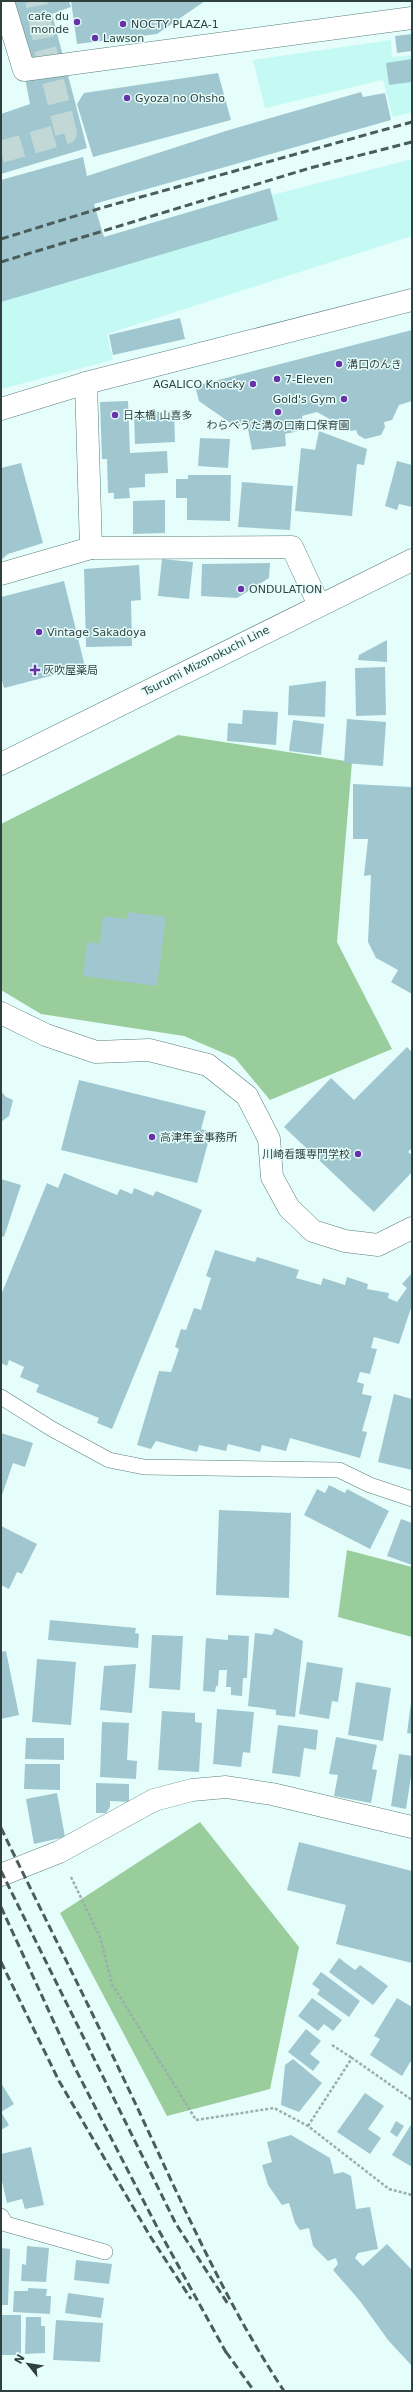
<svg xmlns="http://www.w3.org/2000/svg" width="413" height="2392" font-family="'DejaVu Sans','Noto Sans JP',sans-serif">
<rect width="100%" height="100%" fill="#e5fefc"/>
<g fill="#c5f9f4">
<path d="M391 40 392 57 412 55V112L393 117 383 80 265 108 253 60Z"/>
<path d="M412 159V236L107 334 113 360 1 389V265Z"/>
</g>
<g fill="#99cd9b">
<path d="M178 735 352 762 337 942 392 1049 270 1100 235 1058 184 1036 41 1014 1 990V824Z"/>
<path d="M347 1550 412 1567V1637L338 1617Z"/>
<path d="M200 1822 299 1947 270 2089 167 2116 60 1913Z"/>
</g>
<g fill="#a0c7cf">
<path d="M10 1H69L71 7 52 14 87 148 1 174V114L30 104Z"/>
<path d="M71 1H205L157 34 77 44Z"/>
<path d="M412 34V51L397 53 395 36Z"/>
<path d="M412 59V82L389 85 386 63Z"/>
<path d="M218 73 231 120 93 157 77 104 84 93Z"/>
<path d="M361 92 363 97 385 93 391 120 94 204 104 237 270 188 278 220 1 302V180L83 157 87 176 229 130Z"/>
<path d="M180 318 185 339 113 355 109 335Z"/>
<path d="M412 330V401L399 405 392 420 384 422 385 427 381 435 365 439 358 435 356 430 351 431 317 412 302 416 304 430 285 434 286 446 252 450 247 424 236 427 199 401 195 386Z"/>
<path d="M128 401 130 453 167 451 168 473 145 474V487L129 488 130 498 114 499V493H108L107 459H102L100 402Z"/>
<path d="M174 411 175 442 135 444 134 413Z"/>
<path d="M319 431 367 449 364 465 357 464 352 516 295 511 301 448 315 450Z"/>
<path d="M200 438 230 439 228 468 198 466Z"/>
<path d="M397 461 412 465V507L399 504 397 510 385 506Z"/>
<path d="M21 463 43 543 8 554 1 560V468Z"/>
<path d="M188 475H231L230 521 187 520V498H176V479H188Z"/>
<path d="M242 482 293 486 290 530 238 527Z"/>
<path d="M165 500V533L133 534V501Z"/>
<path d="M162 559 193 562 189 599 158 596Z"/>
<path d="M270 563 269 578 237 598 201 596 202 564Z"/>
<path d="M139 565 141 600 131 601 132 646 86 647 84 569Z"/>
<path d="M64 581 85 667 4 688 1 677V597Z"/>
<path d="M387 640V662L358 660 359 655Z"/>
<path d="M385 667 386 715 356 716 355 668Z"/>
<path d="M326 681 325 717 288 715 289 686Z"/>
<path d="M243 710 278 712 276 745 227 741 228 723 242 724Z"/>
<path d="M347 719 386 722 383 766 344 763Z"/>
<path d="M293 720 324 724 321 755 289 751Z"/>
<path d="M353 784 412 787V994L391 982 398 970 376 958 368 942 371 875 364 876 368 839H353Z"/>
<path d="M128 912 166 917 157 986 83 976 87 942 100 944 103 916 127 919Z"/>
<path d="M407 1047 412 1052V1148L408 1152 412 1155V1172L374 1212 284 1127 331 1078 354 1100Z"/>
<path d="M79 1080 206 1111 201 1129 211 1132 197 1183 61 1150Z"/>
<path d="M1 1091 6 1097 13 1100 9 1116 1 1122Z"/>
<path d="M64 1173 117 1195 120 1189 132 1194 134 1188 153 1196 156 1191 202 1210 112 1429 97 1423 99 1418 36 1392 39 1385 20 1377 24 1367 9 1360 7 1366 1 1363V1295L47 1183 58 1188Z"/>
<path d="M1 1179 21 1185 4 1237 1 1236Z"/>
<path d="M215 1250 255 1262 257 1257 299 1270 296 1278 321 1285 323 1278 345 1285 347 1277 368 1284 367 1289 389 1293 388 1298 397 1302 407 1288 402 1284 412 1273V1309L411 1308 399 1344 374 1337 371 1348 377 1349 370 1374 360 1372 357 1382 364 1384 362 1394 372 1396 362 1431 367 1432 360 1458 290 1438 286 1451 262 1445 260 1452 228 1444 226 1451 199 1445 197 1452 156 1441 151 1449 137 1445 159 1371 171 1372 179 1349 175 1347 181 1329 186 1330 194 1308 201 1310 211 1278 206 1276Z"/>
<path d="M394 1394 412 1399V1470L378 1462Z"/>
<path d="M1 1433 33 1443 25 1467 13 1463 1 1498Z"/>
<path d="M329 1485 345 1493 347 1489 389 1511 370 1549 304 1515 317 1489 325 1493Z"/>
<path d="M219 1510 291 1513 289 1598 216 1595Z"/>
<path d="M401 1519 412 1523V1565L387 1556Z"/>
<path d="M1 1526 37 1544 22 1574 17 1572 9 1589 1 1585Z"/>
<path d="M50 1620 136 1628 135 1633 139 1634 138 1648 48 1640Z"/>
<path d="M275 1628 303 1641 295 1717 276 1715V1710L248 1706 255 1633 272 1635Z"/>
<path d="M152 1635 183 1636 180 1690 149 1688Z"/>
<path d="M228 1635 249 1636 247 1678H243L242 1696 231 1695V1687H226L227 1670H219L218 1686H216L215 1692 203 1691 206 1638 228 1640Z"/>
<path d="M6 1651 19 1715 1 1719V1652Z"/>
<path d="M37 1659 76 1662 71 1725 32 1722Z"/>
<path d="M307 1662 343 1668 338 1702 332 1701 329 1719 299 1714Z"/>
<path d="M136 1664 132 1713 100 1710 104 1666Z"/>
<path d="M356 1682 391 1688 383 1741 348 1735Z"/>
<path d="M411 1703H412V1734L407 1733Z"/>
<path d="M217 1709 254 1712 250 1753 243 1752 241 1767 213 1764Z"/>
<path d="M162 1711 195 1713V1722L202 1723 199 1772 158 1770Z"/>
<path d="M102 1722 129 1723 127 1760 137 1761 136 1779 100 1777Z"/>
<path d="M278 1725 318 1730 316 1750 304 1748 300 1777 272 1773Z"/>
<path d="M336 1737 377 1745 372 1769 377 1770 371 1803 334 1796 338 1775 329 1774Z"/>
<path d="M26 1738H64V1760L25 1759Z"/>
<path d="M399 1754 412 1756V1770L406 1809 391 1806Z"/>
<path d="M25 1764H60V1790L24 1789Z"/>
<path d="M96 1783 129 1784V1802L110 1801V1807L106 1813H96Z"/>
<path d="M57 1793 65 1837 34 1844 26 1799Z"/>
<path d="M299 1842 412 1871V1963L336 1944 346 1905 287 1890Z"/>
<path d="M339 1958 355 1970 360 1965 388 1986 373 2005 329 1972Z"/>
<path d="M321 1972 360 2001 349 2017 317 1994 320 1990 312 1984Z"/>
<path d="M312 1998 342 2020 333 2031 324 2024 318 2031 298 2016Z"/>
<path d="M397 1998 412 2007V2059L402 2076 370 2055 380 2039 374 2036Z"/>
<path d="M306 2029 321 2041 310 2054 320 2062 313 2071 288 2052Z"/>
<path d="M293 2059 322 2083 299 2112 281 2105 285 2065Z"/>
<path d="M1 2083 14 2104 1 2112Z"/>
<path d="M365 2093 384 2106 368 2129 381 2138 370 2154 337 2132Z"/>
<path d="M1 2112 9 2125 1 2130Z"/>
<path d="M396 2121 404 2126 397 2137 390 2132Z"/>
<path d="M412 2123V2167L392 2155Z"/>
<path d="M291 2135 330 2158 334 2174 343 2172 351 2176 356 2209 370 2207 378 2249 358 2253 355 2258 363 2266 387 2244 412 2270V2366L388 2340 360 2301 333 2270 338 2264 336 2258 328 2261 313 2246 309 2228 300 2230 295 2223 289 2203 282 2205 268 2185 262 2165 272 2162 267 2142Z"/>
<path d="M31 2147 44 2205 25 2209 22 2199 7 2203 1 2177V2154Z"/>
<path d="M27 2246 49 2248 46 2282 21 2281 22 2264 26 2265Z"/>
<path d="M1 2248 10 2249 8 2305H1Z"/>
<path d="M76 2260 112 2264 109 2284 74 2280Z"/>
<path d="M28 2288 47 2289 46 2296H51L50 2314 13 2312 14 2291H28Z"/>
<path d="M68 2293 104 2298 101 2318 65 2313Z"/>
<rect x="1" y="2315" width="20" height="40"/>
<path d="M26 2317H41V2326H45V2353L25 2354Z"/>
<path d="M56 2320 103 2323 100 2362 53 2360Z"/>
</g>
<g fill="none" stroke-linecap="round" stroke-linejoin="round">
<path stroke="#c1d8d6" stroke-width="22" stroke-dasharray="22 11" stroke-linecap="butt" d="M1 152 66 133 45 48 36 1"/>
<g stroke="#587f7b" stroke-width="16">
<g id="lane">
<path d="M1 1397 52 1429 109 1460 144 1467 339 1470 370 1485 412 1499"/>
<path d="M1 2216 6 2224 105 2252"/>
</g>
</g>
<g stroke="#587f7b" stroke-width="23">
<g id="street">
<path d="M3 1 24 70 412 18"/>
<path d="M86 383 91 548"/>
<path d="M1 409 86 383 412 300"/>
<path d="M1 574 91 548 292 547 319 605"/>
<path d="M1 1013 46 1035 96 1052 149 1050 208 1065 247 1096 269 1139 272 1177 289 1208 313 1231 345 1241 378 1245 412 1228"/>
<path d="M1 1875 59 1852 154 1800 192 1790 226 1787 272 1794 412 1827"/>
</g>
</g>
<g stroke="#587f7b" stroke-width="23">
<path id="primary" d="M1 764 412 560"/>
</g>
<g stroke="#99aead" stroke-width="2.5" stroke-dasharray="3 2" stroke-linecap="butt">
<path d="M71 1877 100 1937 112 1984 196 2120 274 2108 308 2126 389 2189 412 2195"/>
<path d="M332 2045 352 2058"/>
<path d="M308 2126 352 2058 412 2100"/>
</g>
<use href="#lane" stroke="#fff" stroke-width="15"/>
<use href="#street" stroke="#fff" stroke-width="22"/>
<use href="#primary" stroke="#fff" stroke-width="22"/>
<g stroke="#4b5c5b" stroke-width="3" stroke-dasharray="8 4" stroke-linecap="butt">
<path d="M1 239 101 208 412 122"/>
<path d="M1 262 310 168 412 142"/>
<path d="M1 1828C46 1921 93 2013 137 2107 182 2203 225 2302 284 2391"/>
<path d="M1 1871 176 2224 228 2304"/>
<path d="M1 1907 76 2070 157 2227 228 2356"/>
<path d="M1 1962 59 2081 150 2236 191 2299"/>
<path d="M226 2352 254 2391"/>
</g>
</g>
<g fill="#6732a9" stroke="#e5fefc" stroke-width="1.5">
<circle cx="77" cy="22" r="4"/>
<circle cx="123" cy="24" r="4"/>
<circle cx="95" cy="38" r="4"/>
<circle cx="127" cy="98" r="4"/>
<circle cx="339" cy="364" r="4"/>
<circle cx="277" cy="379" r="4"/>
<circle cx="253" cy="384" r="4"/>
<circle cx="344" cy="399" r="4"/>
<circle cx="278" cy="412" r="4"/>
<circle cx="115" cy="415" r="4"/>
<circle cx="241" cy="589" r="4"/>
<circle cx="39" cy="632" r="4"/>
<path d="M33 664h4v4h4v4h-4v4h-4v-4h-4v-4h4z"/>
<circle cx="152" cy="1137" r="4"/>
<circle cx="358" cy="1154" r="4"/>
</g>
<g text-anchor="middle" dominant-baseline="central" stroke-width="3" stroke-linejoin="round" paint-order="stroke">
<g font-size="11" fill="#30403f" stroke="#e5fefc" text-anchor="start">
<text x="69" y="16" text-anchor="end">cafe du<tspan x="69" dy="13">monde</tspan></text>
<text x="131" y="24">NOCTY PLAZA-1</text>
<text x="103" y="38">Lawson</text>
<text x="135" y="98">Gyoza no Ohsho</text>
<text x="347" y="364">溝口のんき</text>
<text x="285" y="379">7-Eleven</text>
<text x="245" y="384" text-anchor="end">AGALICO Knocky</text>
<text x="336" y="399" text-anchor="end">Gold's Gym</text>
<text x="123" y="415">日本橋 山喜多</text>
<text x="278" y="425" text-anchor="middle">わらべうた溝の口南口保育園</text>
<text x="249" y="589">ONDULATION</text>
<text x="47" y="632">Vintage Sakadoya</text>
<text x="43" y="670">灰吹屋薬局</text>
<text x="160" y="1137">高津年金事務所</text>
<text x="350" y="1154" text-anchor="end">川崎看護専門学校</text>
</g>
<g font-size="11" fill="#30403f" stroke="#e5fefc">
<text transform="translate(206 661) rotate(-27)">Tsurumi Mizonokuchi Line</text>
</g>
</g>
<rect width="413" height="2392" fill="none" stroke="#30403f" stroke-width="4"/>
<g transform="translate(28 2364) rotate(300)" stroke="#e5fefc" stroke-width="3" paint-order="stroke">
<path d="M0-3L7 15L0 10L-7 15Z" fill="#30403f"/>
<text y="-6" font-size="11" font-weight="bold" text-anchor="middle" fill="#30403f">N</text>
</g>
</svg>
